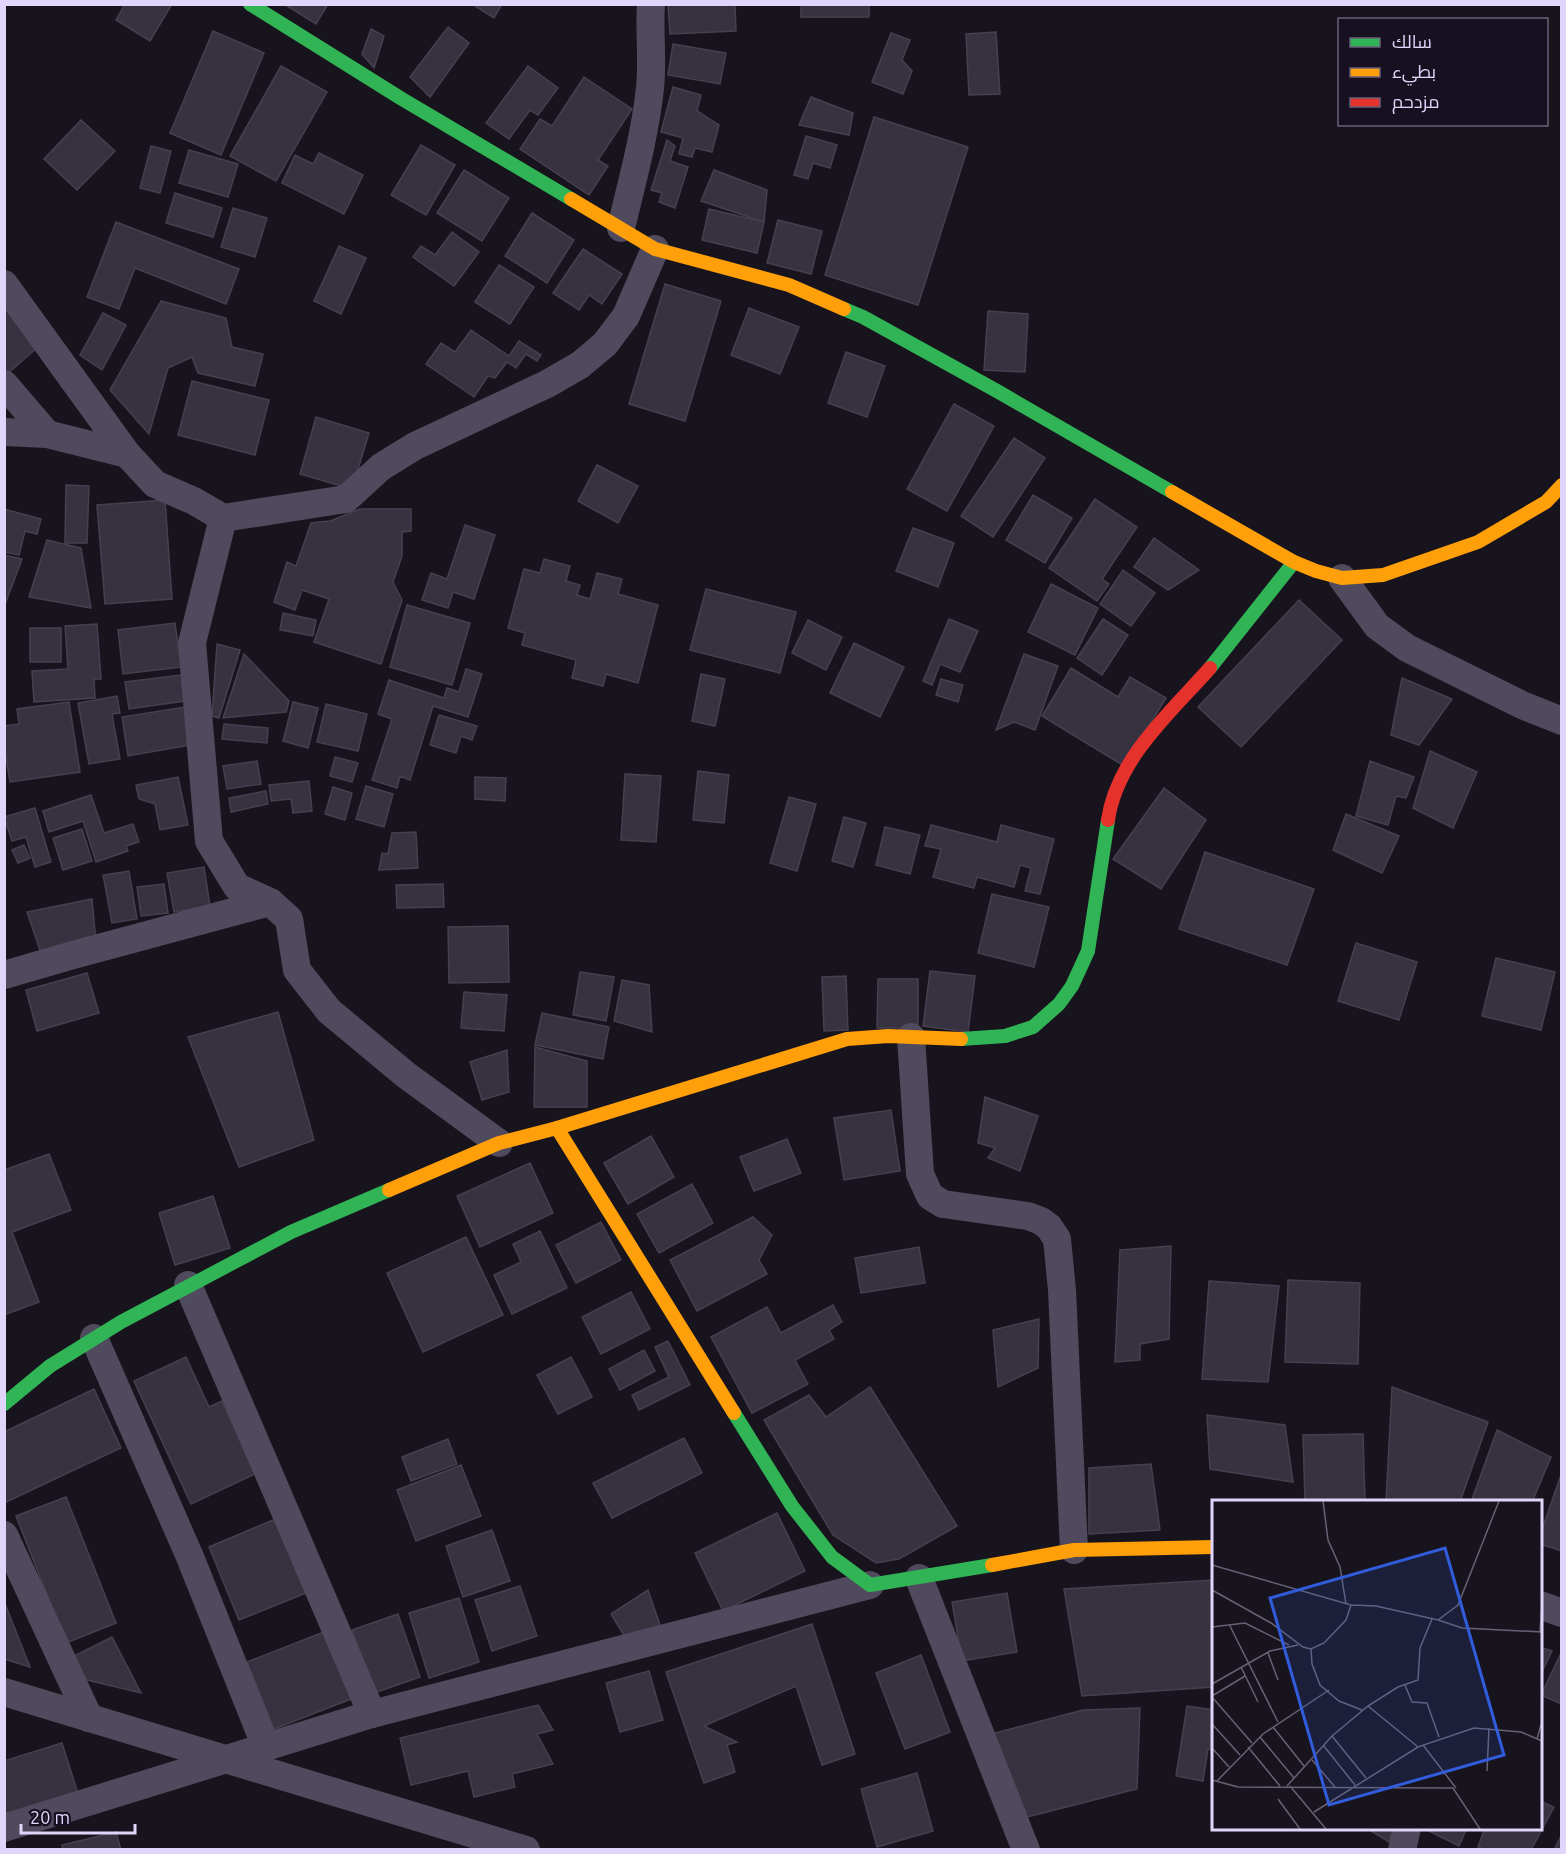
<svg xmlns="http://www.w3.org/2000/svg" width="1566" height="1854" font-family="Ubuntu,Cairo,sans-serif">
<rect width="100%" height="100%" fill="#18141d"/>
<g fill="#37323f" stroke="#463f50" stroke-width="1.5">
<path d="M125 4H172L150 41 116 20Z"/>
<path d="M284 4H328L316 24Z"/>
<path d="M472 4H502L494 18Z"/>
<path d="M668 4H735L736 31 670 34Z"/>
<rect x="801" y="4" width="68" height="13"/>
<path d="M448 27 469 43 430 97 410 77Z"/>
<path d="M371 29 384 36 374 68 362 54Z"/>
<path d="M213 31 264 53 221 155 170 133Z"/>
<path d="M996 32 1000 94 969 95 966 34Z"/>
<path d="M891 33 910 40 902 60 912 71 903 94 872 82Z"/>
<path d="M673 44 726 53 720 84 668 75Z"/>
<path d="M281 66 327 92 276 181 230 156Z"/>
<path d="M528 66 558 88 538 115 530 110 509 139 486 123Z"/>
<path d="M584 77 632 109 598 160 608 166 589 195 520 149 540 119 552 126Z"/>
<path d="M673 87 701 95 697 111 719 125 712 152 695 148 692 157 679 154 683 138 661 132Z"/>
<path d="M811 97 853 113 849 135 799 125Z"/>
<path d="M874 117 968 147 918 305 825 275Z"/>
<path d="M81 120 115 151 77 190 44 159Z"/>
<path d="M806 136 837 145 830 168 813 163 808 179 794 175Z"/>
<path d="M667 140 675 146 670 161 688 167 675 208 659 202 662 193 651 190Z"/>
<path d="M421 145 455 165 426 215 391 195Z"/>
<path d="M151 146 171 151 160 193 140 188Z"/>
<path d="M189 150 238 164 228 197 179 183Z"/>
<path d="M319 153 363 175 344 214 282 183 295 155 313 164Z"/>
<path d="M464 170 509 198 482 241 437 213Z"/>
<path d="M714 170 767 190 764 222 701 201Z"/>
<path d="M175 193 222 208 213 237 166 223Z"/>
<path d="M233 208 267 218 255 257 221 247Z"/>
<path d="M709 209 764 222 757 253 702 240Z"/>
<path d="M532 213 574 240 547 283 505 256Z"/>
<path d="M778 220 822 231 811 274 767 263Z"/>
<path d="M116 222 239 269 226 304 135 268 119 309 87 297Z"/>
<path d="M452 232 479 252 454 286 413 257 421 246 435 255Z"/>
<path d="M339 246 366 258 341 314 314 301Z"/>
<path d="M583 249 622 274 602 304 589 295 579 310 553 293Z"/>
<path d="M499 265 534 287 510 324 475 302Z"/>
<path d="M665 284 721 301 685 421 629 404Z"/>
<path d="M161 301 226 318 232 347 263 354 255 386 198 373 192 357 168 368 149 434 110 390Z"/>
<path d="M4 306 39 346 6 375 4 373Z"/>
<path d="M749 308 799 327 780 374 731 355Z"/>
<path d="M988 311 1028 314 1025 372 984 370Z"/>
<path d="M103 313 126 325 102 370 80 355Z"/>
<path d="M471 330 509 356 519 341 541 355 537 361 526 354 516 368 507 362 495 378 488 376 474 397 426 364 441 343 455 352Z"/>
<path d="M846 352 885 366 867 417 828 403Z"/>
<path d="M192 381 269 400 255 455 178 435Z"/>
<path d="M954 404 994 426 947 511 907 489Z"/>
<path d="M316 417 369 433 352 489 300 474Z"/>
<path d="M1014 438 1045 458 993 537 961 516Z"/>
<path d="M597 465 638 486 618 523 578 501Z"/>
<path d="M66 485 89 486 87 543H65Z"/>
<path d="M1033 495 1072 518 1045 563 1006 540Z"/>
<path d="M1095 499 1137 527 1102 579 1109 584 1097 601 1049 568Z"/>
<path d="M165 500 172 599 105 604 97 505Z"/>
<path d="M4 509 41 519 37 534 25 531 19 555 4 552Z"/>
<path d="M360 509H411V531L402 532V556L393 582 402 600 381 664 314 642 329 599 302 590 295 610 274 602 287 562 296 566 311 523 330 521Z"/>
<path d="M465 525 495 535 474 599 453 592 448 608 422 600 431 573 447 579Z"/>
<path d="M913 528 954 543 938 587 896 571Z"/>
<path d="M1154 538 1199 570 1168 590 1134 567Z"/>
<path d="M47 540 81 548 91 608 29 597Z"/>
<path d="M4 555 22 559 4 607Z"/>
<path d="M544 559 570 566 566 581 580 585 577 595 590 599 597 573 622 579 618 594 658 605 638 683 606 674 603 686 572 678 576 660 522 645 525 633 508 628 524 569 540 573Z"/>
<path d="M1123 570 1155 593 1131 626 1100 604Z"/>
<path d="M1051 584 1098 608 1075 655 1028 632Z"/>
<path d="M706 589 796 612 780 673 690 650Z"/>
<path d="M1299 600 1342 640 1241 747 1198 707Z"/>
<path d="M407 605 470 623 452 685 390 667Z"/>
<path d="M283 613 316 620 313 636 280 630Z"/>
<path d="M949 619 978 631 960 672 940 664 932 685 923 681Z"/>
<path d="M1103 619 1128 635 1102 675 1077 658Z"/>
<path d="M808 620 842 637 826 670 792 653Z"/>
<path d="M175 623 181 667 123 674 118 630Z"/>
<path d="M97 624 101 679H94L95 698 34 702 32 671 68 669 65 626Z"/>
<rect x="30" y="628" width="31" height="34"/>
<path d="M854 643 904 667 880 717 830 693Z"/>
<path d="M217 644 240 650 219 718 212 716Z"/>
<path d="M244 654 289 701 286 712 223 718Z"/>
<path d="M1024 654 1058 666 1035 730 1014 722 996 730Z"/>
<path d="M1071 668 1118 697 1130 677 1166 698 1124 766 1042 716Z"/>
<path d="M466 669 482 674 468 717 433 706 410 780 400 776 397 788 372 780 392 719 378 714 389 680 444 698 447 688 459 692Z"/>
<path d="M701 674 725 679 715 726 692 721Z"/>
<path d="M181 675 185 701 129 709 125 682Z"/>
<path d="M1402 678 1452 699 1419 745 1391 735Z"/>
<path d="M941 679 963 685 958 702 936 695Z"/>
<path d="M117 696 120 713 112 714 120 759 89 764 78 703Z"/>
<path d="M69 702 80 772 10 782 4 745V726L19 724 17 709Z"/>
<path d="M293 702 318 708 308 748 283 741Z"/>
<path d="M326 704 367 714 358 751 317 742Z"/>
<path d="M185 707 191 745 128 756 122 717Z"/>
<path d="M439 715 477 726 472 740 461 736 456 753 430 745Z"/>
<path d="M224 724 268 728 267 743 222 739Z"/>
<path d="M1430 751 1477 772 1453 828 1413 808Z"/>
<path d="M335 757 358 763 352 782 330 776Z"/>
<path d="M257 761 261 784 227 789 223 766Z"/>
<path d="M1370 761 1414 777 1406 798 1396 796 1388 825 1356 816Z"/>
<path d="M698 771 729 775 724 823 693 820Z"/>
<path d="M625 774 661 776 656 842 621 840Z"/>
<path d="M178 777 188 825 160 830 155 804 139 799 136 785Z"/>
<path d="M475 777 506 778 505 801 475 799Z"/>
<path d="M309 781 312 811 293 813 291 799 271 801 269 785Z"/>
<path d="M366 786 393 794 384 827 356 819Z"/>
<path d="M333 787 352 793 345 820 325 814Z"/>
<path d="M1164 788 1206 820 1161 889 1113 859Z"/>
<path d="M266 791 268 804 231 812 229 798Z"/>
<path d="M91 795 104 833 133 824 139 842 126 846 128 851 96 862 83 821 49 832 43 811Z"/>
<path d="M789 797 816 804 797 871 770 863Z"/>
<path d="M35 808 51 862 35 867 26 837 12 841 4 817Z"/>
<path d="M1346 814 1399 836 1382 873 1333 850Z"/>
<path d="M844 817 866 823 853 867 832 861Z"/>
<path d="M931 825 997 842 1001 825 1054 839 1040 894 1025 891 1031 868 1020 865 1014 887 977 877 974 888 933 877 941 849 925 846Z"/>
<path d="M885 827 920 835 910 874 876 865Z"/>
<path d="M82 829 92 861 63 870 53 838Z"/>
<path d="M416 832 418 868 379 870 382 853 388 854 392 833Z"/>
<path d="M24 845 30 858 18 863 12 850Z"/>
<path d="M1205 852 1314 889 1287 965 1179 929Z"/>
<path d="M204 867 210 906 174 912 167 873Z"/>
<path d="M129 871 137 919 112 923 103 875Z"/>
<path d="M164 884 168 913 141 916 137 887Z"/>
<path d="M443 884 444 907 397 908 396 885Z"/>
<path d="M992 894 1049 907 1034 967 978 953Z"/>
<path d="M92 899 96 943 42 956 27 912Z"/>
<path d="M508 926 509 982 449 983 448 927Z"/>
<path d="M1356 943 1417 962 1399 1020 1338 1001Z"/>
<path d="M1496 958 1555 972 1541 1030 1482 1016Z"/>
<path d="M930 971 975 976 968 1032 923 1026Z"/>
<path d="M580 972 614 977 606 1021 573 1015Z"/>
<path d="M87 973 99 1013 37 1031 26 990Z"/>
<path d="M846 976 848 1030 824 1031 822 977Z"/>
<path d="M878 979H918V1028H877Z"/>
<path d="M622 980 649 985 652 1032 614 1021Z"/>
<path d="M464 992 507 995 504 1031 461 1028Z"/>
<path d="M278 1012 314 1140 239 1167 188 1037Z"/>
<path d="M542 1013 609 1027 603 1059 535 1045Z"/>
<path d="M535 1047 587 1061V1107H534Z"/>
<path d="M507 1050 509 1092 482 1100 470 1062Z"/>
<path d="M985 1097 1038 1116 1020 1171 988 1158 995 1148 978 1143Z"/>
<path d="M891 1110 900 1171 844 1180 834 1118Z"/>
<path d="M651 1136 674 1177 628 1204 604 1163Z"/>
<path d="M787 1139 801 1173 754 1191 740 1157Z"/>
<path d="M49 1154 71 1210 12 1232 39 1302 4 1315V1170Z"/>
<path d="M530 1163 553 1213 480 1247 457 1196Z"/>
<path d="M692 1184 713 1223 659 1253 637 1214Z"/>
<path d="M213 1196 230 1248 175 1265 159 1213Z"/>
<path d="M753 1217 772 1235 759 1260 767 1274 697 1311 670 1260Z"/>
<path d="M601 1222 621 1260 576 1283 556 1245Z"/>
<path d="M540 1231 567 1288 512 1314 494 1275 521 1262 513 1244Z"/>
<path d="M466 1237 503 1315 423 1352 387 1273Z"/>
<path d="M1171 1246 1169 1339 1140 1344V1360L1115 1362 1120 1250Z"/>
<path d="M919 1247 925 1283 861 1293 855 1258Z"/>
<path d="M1288 1280 1360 1283 1358 1364 1285 1362Z"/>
<path d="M1209 1281 1279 1286 1268 1382 1202 1379Z"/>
<path d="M631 1292 650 1329 601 1354 582 1317Z"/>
<path d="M833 1305 842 1322 829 1330 834 1339 795 1360 808 1384 752 1413 711 1337 767 1307 781 1333Z"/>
<path d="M1039 1319 1038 1368 998 1387 993 1330Z"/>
<path d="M668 1341 690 1385 639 1410 632 1395 669 1377 655 1347Z"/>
<path d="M644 1350 655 1371 620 1390 609 1369Z"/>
<path d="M186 1357 209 1407 222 1401 255 1474 191 1504 134 1381Z"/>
<path d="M571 1357 592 1397 558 1414 537 1375Z"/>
<path d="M870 1387 957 1526 899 1559 876 1563 833 1535 764 1420 809 1395 826 1417Z"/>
<path d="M1392 1387 1488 1422 1460 1502H1386Z"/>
<path d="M94 1389 121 1448 4 1503V1432Z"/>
<path d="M1207 1415 1285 1425 1293 1482 1210 1469Z"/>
<path d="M1497 1430 1551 1457 1532 1502H1471Z"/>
<path d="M1363 1434 1365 1502H1305L1303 1435Z"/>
<path d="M684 1438 702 1473 612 1518 593 1483Z"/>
<path d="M448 1439 457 1464 411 1481 402 1457Z"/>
<path d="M1151 1464 1160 1530 1089 1534V1468Z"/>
<path d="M461 1465 481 1516 416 1541 397 1490Z"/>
<path d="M1562 1472V1551L1540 1544V1535Z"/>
<path d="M66 1497 116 1623 66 1643 16 1516Z"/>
<path d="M777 1513 805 1571 723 1611 695 1553Z"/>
<path d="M280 1517 311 1591 239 1620 209 1547Z"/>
<path d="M492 1530 510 1581 463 1597 446 1546Z"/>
<path d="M1214 1580V1687L1082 1696 1064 1589Z"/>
<path d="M520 1586 537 1636 492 1651 475 1600Z"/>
<path d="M648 1590 660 1625 625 1637 611 1614Z"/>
<path d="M1007 1593 1017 1652 962 1661 952 1602Z"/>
<path d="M459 1598 479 1662 429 1678 409 1613Z"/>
<path d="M4 1601 30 1667 4 1659Z"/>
<path d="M398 1614 420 1677 374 1693 352 1630Z"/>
<path d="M812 1624 855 1754 822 1765 796 1686 704 1726 737 1742 727 1745 735 1772 704 1783 666 1672Z"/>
<path d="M324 1632 351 1699 274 1729 247 1662Z"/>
<path d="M112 1637 141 1693 83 1679 72 1657Z"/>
<path d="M1540 1647 1552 1651 1540 1676Z"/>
<path d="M1562 1651V1704L1541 1695Z"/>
<path d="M921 1655 950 1732 905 1749 876 1673Z"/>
<path d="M649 1671 663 1720 620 1732 606 1683Z"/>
<path d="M538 1705 553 1730 537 1734 553 1764 512 1774 515 1787 474 1797 468 1771 411 1785 400 1738Z"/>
<path d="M1187 1706 1214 1710V1750L1208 1749 1203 1781 1176 1776Z"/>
<path d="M1140 1708 1137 1789 1023 1818 991 1734 1083 1710Z"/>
<path d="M62 1743 79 1797 7 1820 4 1811V1761Z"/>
<path d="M917 1773 933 1831 877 1847 861 1789Z"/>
<path d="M1540 1801 1554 1807 1531 1850H1484L1478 1847 1485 1828H1540Z"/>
<path d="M1366 1828H1394L1389 1842Z"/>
<path d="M1423 1828H1467L1459 1846Z"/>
<path d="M116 1832 121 1850H63L62 1845Z"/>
<path d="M1562 1834V1850H1554Z"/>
</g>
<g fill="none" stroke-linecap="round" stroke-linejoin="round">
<g stroke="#4f4a5d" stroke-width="28">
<path d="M621 228C632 182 645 135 650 88 653 60 649 32 651 4"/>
<path d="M4 284 127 454 155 484 194 501 223 518 346 499 381 467 415 446 547 384 580 365 605 344 626 316 655 249"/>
<path d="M4 384 47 434"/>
<path d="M4 432 47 434 127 454"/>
<path d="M223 518 192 643 209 841 237 887 270 902 289 919 297 970 329 1011 406 1075 499 1143"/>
<path d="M1342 578 1377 626 1407 648 1522 705 1562 721"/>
<path d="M4 975 73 955 270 902"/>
<path d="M911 1037 920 1174 930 1196 943 1204 1028 1216 1041 1221 1049 1227 1057 1239 1062 1290 1074 1550"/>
<path d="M188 1285 372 1714"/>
<path d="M94 1338 190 1557 266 1747"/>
<path d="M4 1535 89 1718"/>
<path d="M919 1578 1026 1850"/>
<path d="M1540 1605 1562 1613"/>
<path d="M4 1692 526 1850"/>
<path d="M4 1828 372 1714 870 1585"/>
<path d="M1402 1850 1407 1828"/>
</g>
<g stroke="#30b455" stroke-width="14">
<path d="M250 4 402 99 571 199"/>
<path d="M844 309 863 317 997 391 1172 492"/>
<path d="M1210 668 1294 562"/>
<path d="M961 1039 1005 1036 1033 1027 1059 1004 1072 986 1088 951 1108 820"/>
<path d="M4 1404 50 1366 121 1322 291 1232 389 1190"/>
<path d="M734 1413 792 1506 832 1557 870 1585 992 1565"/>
</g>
<g stroke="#ff9f0a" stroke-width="14">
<path d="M571 199 655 249 789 285 844 309"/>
<path d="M1172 492 1294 562 1316 571 1342 578 1383 575 1478 542 1546 502 1562 485"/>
<path d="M557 1128 847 1039 888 1036 961 1039"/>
<path d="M389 1190 499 1143 557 1128 734 1413"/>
<path d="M992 1565 1074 1550 1214 1547"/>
</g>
<path stroke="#e5322d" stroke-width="14" d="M1108 820C1117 758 1171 712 1210 668"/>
</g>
<g transform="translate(1212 1500)">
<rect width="330" height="330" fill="#18141d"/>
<path fill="none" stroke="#686176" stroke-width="1.5" d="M111 1 116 40 128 67 134 104M0 65 139 105 164 106 226 120 246 105 287 1M0 90 59 123 91 147 99 149 112 143 134 120 139 105M226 120 250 128 330 132V196M17 124 66 222M0 127 33 123 77 145M328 132 330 102M99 149 100 164 108 185 127 201 150 210M56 153 66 180M29 167 46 202M0 184 58 151 86 145M193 185 200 202 215 203 227 237M0 196 33 176M0 197 40 243M156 206 186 187 206 180 208 148 220 119M0 224 28 255M61 227 92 266M120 236 154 278M48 237 82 278M325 239 330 221M111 245 143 285M211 245 244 288M36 247 68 286M0 248 17 267M100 260 123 287M275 271 277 228M0 280 26 287 241 288 268 329M5 281 51 234 117 190M75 286 120 236 156 206 206 247 262 228 309 232 330 241M78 286 114 329M66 299 88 329M102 312 206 247"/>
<path fill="#315cdc" fill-opacity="0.15" stroke="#315cdc" stroke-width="3" d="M233 48 292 255 117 305 58 98Z"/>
<rect width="330" height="330" fill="none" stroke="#e1d5fb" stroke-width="3"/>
</g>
<rect width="1566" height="1854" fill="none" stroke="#e1d5fb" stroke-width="12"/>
<rect x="1338" y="18" width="210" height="108" fill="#171021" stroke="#685f78" stroke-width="1.5"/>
<rect x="1350" y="38" width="30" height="9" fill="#30b455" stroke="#685f78" stroke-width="1.5"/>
<text x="1392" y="48" font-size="18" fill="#e1d5fb">سالك</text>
<rect x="1350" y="68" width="30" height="9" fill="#ff9f0a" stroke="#685f78" stroke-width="1.5"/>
<text x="1392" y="78" font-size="18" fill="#e1d5fb">بطيء</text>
<rect x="1350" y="98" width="30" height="9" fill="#e5322d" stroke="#685f78" stroke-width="1.5"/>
<text x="1392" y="108" font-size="18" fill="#e1d5fb">مزدحم</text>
<path d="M21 1824v9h114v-9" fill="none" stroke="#e1d5fb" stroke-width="3"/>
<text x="30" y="1824" font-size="18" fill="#e1d5fb" stroke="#171021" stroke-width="4.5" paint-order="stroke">20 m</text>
</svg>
